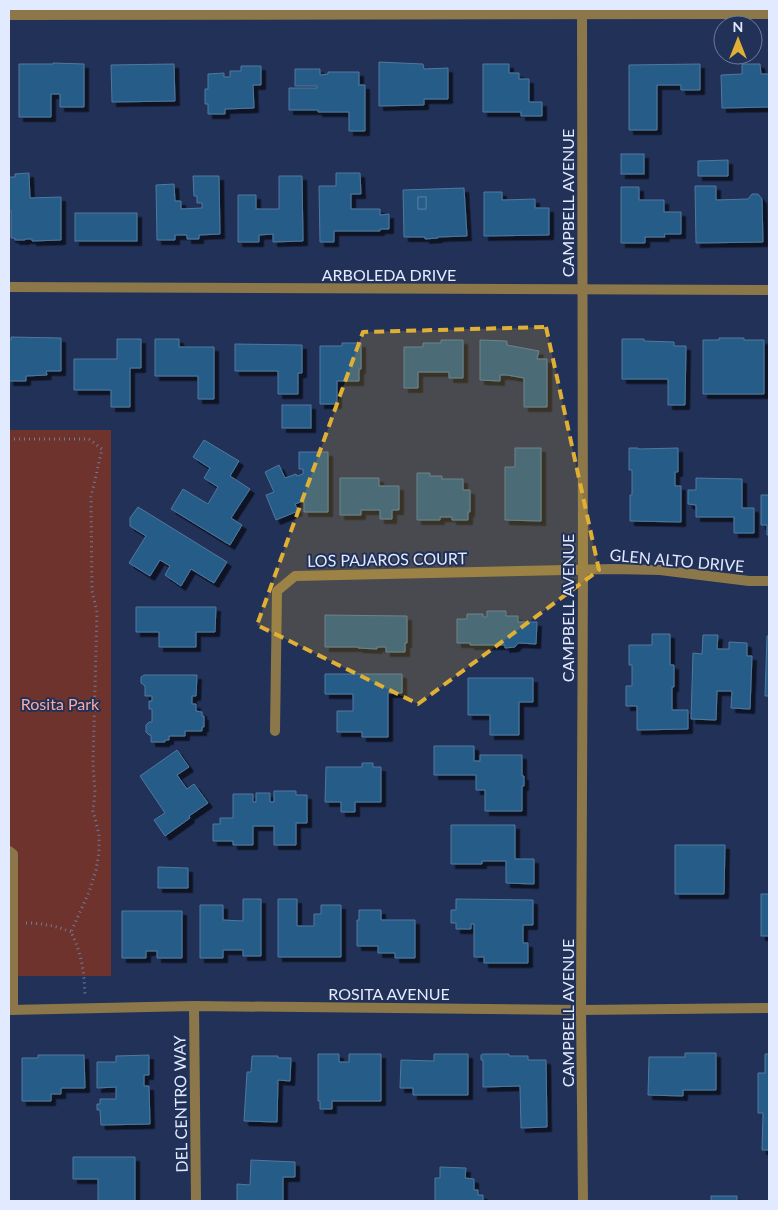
<svg xmlns="http://www.w3.org/2000/svg" width="778" height="1210" font-family="Lato,sans-serif">
<defs>
<filter id="shadow"><feDropShadow dx="4.5" dy="4.5" stdDeviation="0" flood-color="#0009"/></filter>
</defs>
<rect width="100%" height="100%" fill="#223158"/>
<rect fill="#6f332e" x="9" y="430" width="102" height="546"/>
<g fill="#285c88" stroke="#50789d" fill-rule="evenodd" filter="url(#shadow)">
<path d="M379 62 423 64 424 69 448 68V99H424V105L379 106Z"/>
<path d="M53 63 84 64V107H60V94H51V117H19V64H53Z"/>
<path d="M174 64 175 101 112 102 111 65Z"/>
<path d="M483 64H509V73H519V79H529V102H542V116H521V112H483Z"/>
<path d="M700 64V90H681V85H657V130H629V65Z"/>
<path d="M742 64H760L761 74H769V107L722 108 721 75 742 74Z"/>
<path d="M241 66H261V85H253L254 108 225 109V114H208V104H205V89H208V74L224 73V77H230V71H241Z"/>
<path d="M295 69H320V75L328 74V72H359V85H365V131H349V112H318V110H289V88H317V86H295Z"/>
<rect x="621" y="154" width="23" height="20"/>
<path d="M728 160V176H698V161Z"/>
<path d="M29 173 30 198 61 197V240L32 241V239H25V240H15V238H11V211H9V177H15V174Z"/>
<path d="M336 173H360L361 194H351V209H380V215L389 214V229H380V231H334V242H320L319 186H336Z"/>
<path d="M193 176H219L220 234 199 235V239H187V235H175V240H157L156 185 174 184 175 201H181V209L202 208V203H197V196H194Z"/>
<path d="M279 176H302L303 241 273 242V234L259 235V242H238V195H256V209H279Z"/>
<path d="M695 186H716V200L748 199 752 194H758L762 199 763 242 696 243Z"/>
<path d="M621 187H639V200H664V212H681V234H664L665 237H645V243H621Z"/>
<path d="M464 188 467 236 438 237V238L425 239V237H404L403 190ZM418 197H426V209H418Z"/>
<path d="M484 192H502V200L535 199V208H549V235L484 236Z"/>
<rect x="418" y="197" width="8" height="12"/>
<rect x="75" y="213" width="62" height="28"/>
<path d="M11 337 61 338V371H46L47 375 26 376V381H9V340H11Z"/>
<path d="M719 338H744V340H764V394H703V340H719Z"/>
<path d="M117 339H141V368H130V407H111V390H74V359H117Z"/>
<path d="M155 339H179V347H214V399H198V376H155Z"/>
<path d="M622 339H644V341L674 342V346H686L685 405H668V379H622Z"/>
<path d="M441 340H463V378H449V372H418V388H404V347H423V343H441Z"/>
<path d="M480 340 507 341V345L539 351 537 359H547V407H524V378L507 375H500V381L480 380Z"/>
<path d="M342 343H361V369H359V381H337V404H320V346H342Z"/>
<path d="M235 344 302 345V373H298V394H278V371H235Z"/>
<rect x="282" y="405" width="29" height="23"/>
<path d="M204 440 239 461 230 476 250 489 231 518 242 525 230 545 171 509 183 489 208 504 218 487 204 478 210 468 193 457Z"/>
<path d="M515 448H541V521L505 520V467H515Z"/>
<path d="M629 448H638V449L678 448V472H675V486H681V522L630 521V495H632V470H629Z"/>
<path d="M299 452H328V512H304V501L295 504 298 511 276 520 266 495 274 492 265 472 279 465 285 478 296 474 297 476 303 474V469H299Z"/>
<path d="M417 473H430V476H442V479H463V490H470V512H468V520H452V517H440V520H417Z"/>
<path d="M340 478H379V486H399V510H392V519H380V510H361V515H340Z"/>
<path d="M696 478 742 479V508H754V533H734V517H696V505L688 504V490H696Z"/>
<path d="M761 495H769V535H767V525H761Z"/>
<path d="M138 507 227 562 214 583 191 569 181 586 165 575 170 566 160 560 150 576 129 563 146 536 130 526V518Z"/>
<path d="M136 607H216L215 632H196V647H159V632H136Z"/>
<path d="M487 611H506V616H518V622H537L536 644 519 643 517 644 515 647 505 648V645H470V643H457V619H467V614H483V617H487Z"/>
<path d="M325 615 407 616V643H405V652H386V647H377V649L358 648V647H325Z"/>
<path d="M652 634H670V665H674V687H672V710H688V729L637 730V706H626V686H632V665H629V645H652Z"/>
<path d="M703 635H718L717 649H729V642L747 643V656H752L750 709 731 708 732 691H717L716 720 691 719 693 653 702 654Z"/>
<path d="M767 636H769V696H765Z"/>
<path d="M325 674H402V693H388V737H362V732H337V711H353V694H325Z"/>
<path d="M144 675H197L196 696H192V704H196V711L202 712V716H204V727H202V731H185V736H169V740H165V742H151V735H149L146 732V725L149 722H152V709H149V701H152V696H145V686L141 683V677Z"/>
<path d="M468 678H533V702H519V735H490V715H468Z"/>
<path d="M434 746H474V761H480V755H522V776H524V786H522V811H485V790H476V775H434Z"/>
<path d="M177 750 189 767 177 775 187 789 194 784 208 803 189 816 190 818 165 836 154 820 165 813 140 776Z"/>
<path d="M362 763H373V767H381V802H355V812H341V802H325L326 767H362Z"/>
<path d="M274 791H296V795H307V823H296V845H274V826H253V845H233V841H213V824H220V818H233V794H253V802H256V793H270V802H274Z"/>
<path d="M451 825H515V859H534V884L506 883V861H482V864H451Z"/>
<path d="M675 845H725L724 894H675Z"/>
<path d="M158 867 188 868V888H158Z"/>
<rect x="761" y="894" width="8" height="42"/>
<path d="M243 899H261V956H243V950H223V958H200V905H223V920L243 921Z"/>
<path d="M278 899H297V926H314V914H321V905H341V957H278Z"/>
<path d="M456 899 533 900V925H523V943H528V963H484V957H474V924H471V929H456V923H451V910H456Z"/>
<path d="M359 910H381V920H415V958H395V953H378V946H357V920H359Z"/>
<path d="M122 911H182V958H157V951H146V958H122Z"/>
<path d="M685 1053H716V1090H683V1096L648 1095 649 1057H685Z"/>
<path d="M318 1054H339V1062H349V1054H381V1101H332V1109H320V1101H318Z"/>
<path d="M434 1054H468V1095H413V1088H400L401 1060 434 1061Z"/>
<path d="M483 1054H509V1056H528V1060H546L547 1127 521 1128 520 1086 483 1087V1060H481V1055Z"/>
<path d="M765 1054H769V1150H762L763 1113H758V1073H765Z"/>
<path d="M38 1055H84L85 1088H61V1094H51V1101H22V1058H38Z"/>
<path d="M149 1055V1075H144V1086H149L150 1124 101 1125 100 1110H97V1104H100V1099H116V1087L97 1088V1062H116V1056Z"/>
<path d="M252 1056H278V1058H291L290 1081 278 1080 277 1122 244 1121 247 1072H251Z"/>
<path d="M73 1157H135V1201H98V1179H73Z"/>
<path d="M251 1160 295 1162V1177H283V1201H237V1184L250 1185Z"/>
<path d="M440 1167 466 1168 465 1178 474 1179V1190H478V1195H483V1201H435V1178H440Z"/>
<rect x="711" y="1196" width="26" height="5"/>
</g>
<g fill="none" stroke-linecap="round" stroke-linejoin="round">
<g stroke="#6f7c9c" stroke-width="3" stroke-dasharray="1 4" stroke-linecap="butt">
<path d="M9 439H89L102 449 91 497 92 591 97 612 93 764 95 792 93 811 99 834V852L96 870 89 892 71 932C82 955 84 970 85 995"/>
<path d="M26 923C42 923 56 926 71 932"/>
</g>
<path stroke="#8b7749" stroke-width="10" d="M9 851 13 854V1010"/>
<g stroke="#8b7749" stroke-width="10">
<path d="M582 14 583 569 581 1010 583 1201"/>
<path d="M9 287 769 290"/>
<path d="M275 731 277 591 295 576 613 569 660 570 749 581H769"/>
<path d="M194 1006 196 1201"/>
<path d="M9 1010 194 1006 581 1010 769 1008"/>
</g>
<path stroke="#8b7749" stroke-width="10" d="M9 15 769 14"/>
</g>
<path fill="#dfb034" fill-opacity="0.2" stroke="#dfb034" stroke-width="4" stroke-dasharray="10 6" stroke-linejoin="round" d="M546 327 599 570 418 704 257 625 363 332Z"/>
<g text-anchor="middle" dominant-baseline="central" stroke-width="4" stroke-linejoin="round" paint-order="stroke">
<g font-size="16" fill="#e1eaff" stroke="#223158">
<text transform="translate(567 203) rotate(-90)">CAMPBELL AVENUE</text>
<text x="389" y="274">ARBOLEDA DRIVE</text>
<text transform="translate(387 559) rotate(-1)">LOS PAJAROS COURT</text>
<text transform="translate(677 560) rotate(5)">GLEN ALTO DRIVE</text>
<text transform="translate(567 608) rotate(-90)">CAMPBELL AVENUE</text>
<text x="389" y="993">ROSITA AVENUE</text>
<text transform="translate(567 1013) rotate(-90)">CAMPBELL AVENUE</text>
<text transform="translate(180 1104) rotate(-91)">DEL CENTRO WAY</text>
</g>
<g font-size="16" fill="#faa9a0" stroke="#223158">
<text x="60" y="703">Rosita Park</text>
</g>
</g>
<rect width="778" height="1210" fill="none" stroke="#e1eaff" stroke-width="20"/>
<g transform="translate(738 40)"><circle r="24" fill="#223158" stroke="#6e7b9b"/>
<path d="M0-4L9 19L0 12L-9 19Z" fill="#dfb034"/>
<text y="-8" font-size="14" font-weight="bold" text-anchor="middle" fill="#e1eaff">N</text>
</g>
</svg>
